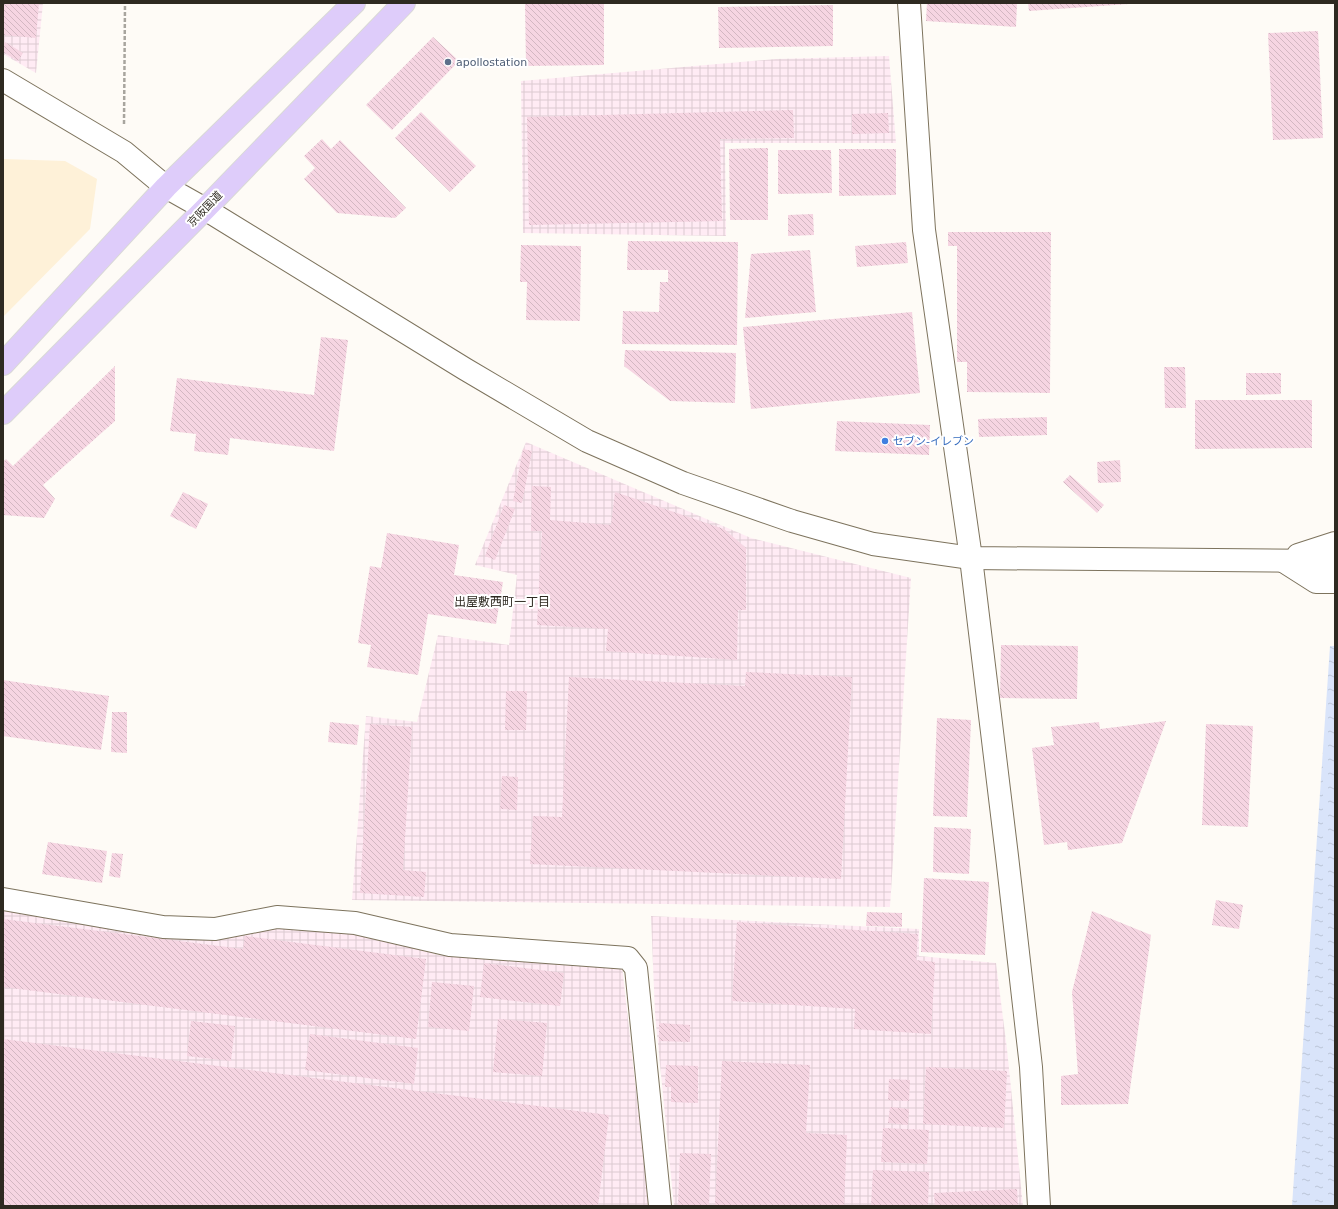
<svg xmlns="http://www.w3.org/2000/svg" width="1338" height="1209" font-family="'DejaVu Sans','Noto Sans JP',sans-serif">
<defs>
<pattern id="industrial-grid" width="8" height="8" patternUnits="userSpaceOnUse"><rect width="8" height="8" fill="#ffebf4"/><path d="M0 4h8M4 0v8" fill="none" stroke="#dbcad1"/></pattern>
<pattern id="water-ripples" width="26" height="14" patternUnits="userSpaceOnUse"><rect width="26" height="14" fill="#d9e4fa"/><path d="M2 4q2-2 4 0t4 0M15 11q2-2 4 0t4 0" fill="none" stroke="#bbc4d6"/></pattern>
<pattern id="building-back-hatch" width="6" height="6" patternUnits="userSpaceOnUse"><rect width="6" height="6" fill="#f6d5e2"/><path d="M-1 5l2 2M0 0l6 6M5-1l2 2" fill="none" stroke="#d3b7c2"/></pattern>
</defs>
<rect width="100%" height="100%" fill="#fefbf6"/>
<path fill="#fef1d8" d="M3 159 65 161 97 179 90 229 3 317Z"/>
<g fill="url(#industrial-grid)">
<path d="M3 3H43L36 73 3 54Z"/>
<path d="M889 56 896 143H725L726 236 523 233 521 81 776 59Z"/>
<path d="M526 442 751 538 911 578 890 907 352 900 366 716 417 722 438 635 509 645 517 575 475 565Z"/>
<path d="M3 907 350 929 438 955 622 966 648 1196V1206H3Z"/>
<path d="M651 916 919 929V956L996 963 1007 1049 1023 1206H674L655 1014Z"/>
</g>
<path fill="url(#water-ripples)" d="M1330 646H1335V1206H1292Z"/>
<g fill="url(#building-back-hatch)">
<path d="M3 3H39L36 38 3 35Z"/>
<path d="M525 3H604V65L526 66Z"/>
<path d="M927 3H1017L1016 27 926 21Z"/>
<path d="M1028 3H1129V4L1029 11Z"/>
<path d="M833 5V46L719 48 718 7Z"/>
<path d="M1318 31 1323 138 1273 140 1268 33Z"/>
<path d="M433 37 459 61 392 130 366 105Z"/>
<path d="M5 42 23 53 18 61 3 52V45Z"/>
<path d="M793 110 794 138 720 139 722 221 529 225 527 117Z"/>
<path d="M421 112 476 166 450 192 395 138Z"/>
<path d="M888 113 889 133 852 134V114Z"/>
<path d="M322 139 331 149 340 140 406 208 395 218 337 213 304 179 315 168 304 156Z"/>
<path d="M768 148V220H730L729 149Z"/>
<path d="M839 149H896V195L839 196Z"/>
<path d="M778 150H831L832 193 778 194Z"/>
<path d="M813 214 814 235 788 236V215Z"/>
<path d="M948 232H1051L1050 393 967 392V362H957V246H948Z"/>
<path d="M628 241 738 242 737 345 622 344 623 311 659 312 660 282H668V270H627Z"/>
<path d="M906 242 908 263 857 267 855 246Z"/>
<path d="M521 245 581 246 580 321 526 320 527 282H520Z"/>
<path d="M810 250 816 312 745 318 751 254Z"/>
<path d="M912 312 920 393 751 409 743 327Z"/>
<path d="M321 337 348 340 334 451 230 438 228 455 194 451 196 434 170 431 177 378 314 395Z"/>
<path d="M625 350 736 353 735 403 670 401 624 366Z"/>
<path d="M115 366V421L43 485 55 499 44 518 3 515V462L6 459 13 466Z"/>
<path d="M1164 367H1185L1186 408H1165Z"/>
<path d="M1246 373H1281V394L1246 395Z"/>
<path d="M1195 400H1312V448L1195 449Z"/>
<path d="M1047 417V435L979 437 978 419Z"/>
<path d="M837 421 930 425 929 455 835 451Z"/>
<path d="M523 449 532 451 522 503 513 501Z"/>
<path d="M1120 460 1121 482 1098 483 1097 462Z"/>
<path d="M1070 475 1104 505 1097 513 1063 482Z"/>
<path d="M532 486 551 487 550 520 611 525 615 492 724 529 746 548V610H738L737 660 606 651 608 629 537 625 542 531H531Z"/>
<path d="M183 492 208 504 196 529 170 516Z"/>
<path d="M504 505 515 509 495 560 485 556Z"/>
<path d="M387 533 459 545 454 575 503 582 496 624 428 614 418 675 367 667 371 645 358 643 370 566 381 568Z"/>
<path d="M1001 645 1078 646 1077 699 1000 698Z"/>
<path d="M746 672 852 677 841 879 530 864 533 816 562 817 569 677 745 686Z"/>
<path d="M3 680 109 696 101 750 3 736Z"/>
<path d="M506 691H527L526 730H505Z"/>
<path d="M112 712H127V753L111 752Z"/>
<path d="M937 718 971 720 967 817 933 816Z"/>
<path d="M1166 721 1122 843 1068 850 1067 842 1044 845 1032 748 1054 745 1051 727 1099 722 1100 729Z"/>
<path d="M330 722 359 725 357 745 328 742Z"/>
<path d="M370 724 412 727 403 870 426 872 424 897 360 893Z"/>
<path d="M1206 724 1253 726 1248 827 1202 825Z"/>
<path d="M502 776 518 777 517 810 500 809Z"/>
<path d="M934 827 971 829 969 874 933 872Z"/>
<path d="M48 842 107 851 102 883 42 874Z"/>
<path d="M112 853 123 854 120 878 109 876Z"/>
<path d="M924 878 989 882 985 955 921 952Z"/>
<path d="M1216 900 1243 905 1239 929 1212 925Z"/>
<path d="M1092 911 1151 935 1128 1104 1061 1105V1076L1078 1074 1072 992Z"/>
<path d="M867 912 902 913V927L866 926Z"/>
<path d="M3 919 243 949 245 936 426 959 416 1039 3 987Z"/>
<path d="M737 922 918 934 916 960 935 962 931 1034 854 1029 855 1009 732 1001Z"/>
<path d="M484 963 564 973 560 1006 480 997Z"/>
<path d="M432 982 474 986 469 1031 428 1027Z"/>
<path d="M498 1019 547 1023 542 1076 493 1072Z"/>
<path d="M191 1021 235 1026 231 1061 187 1056Z"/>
<path d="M659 1023 690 1025V1042L659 1041Z"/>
<path d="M310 1034 418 1048 414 1084 305 1070Z"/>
<path d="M3 1039 609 1115 598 1206H3Z"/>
<path d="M722 1061 810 1065 806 1133 847 1135 844 1206H715Z"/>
<path d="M666 1065 698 1066V1103L671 1102V1087H665Z"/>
<path d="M926 1067 1007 1071 1004 1128 923 1124Z"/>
<path d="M889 1079 910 1080 909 1101 888 1100Z"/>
<path d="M890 1107 909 1109 908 1125 888 1123Z"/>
<path d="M883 1128 929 1130 927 1164 881 1162Z"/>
<path d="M680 1153 711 1154 709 1206H678Z"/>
<path d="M873 1170 929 1172 928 1206H871Z"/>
<path d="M1017 1189 1018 1206H935L934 1193Z"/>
</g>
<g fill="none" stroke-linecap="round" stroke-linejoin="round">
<g stroke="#7d735d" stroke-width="24">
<g id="minor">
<path d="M909 3 924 230 971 558 1007 856 1031 1067 1039 1206"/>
<path d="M3 899 163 927 215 929 277 917 355 923 450 945 628 958 636 968 660 1206"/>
</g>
</g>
<g stroke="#7d735d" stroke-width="24">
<g id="tertiary">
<path d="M3 80 124 152 166 187 205 209 465 369 587 441 683 483 792 521 873 544 971 558 1335 561"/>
<path d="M1298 555 1335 543"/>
<path d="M1283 561 1316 582H1335"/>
</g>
</g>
<g stroke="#d9d9d7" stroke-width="24">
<g id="trunk">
<path d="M3 364 166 187 354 3"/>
<path d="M3 413 205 209 404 3"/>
</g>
</g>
<path stroke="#a8a59e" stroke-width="2.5" stroke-dasharray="4 2" stroke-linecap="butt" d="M124 124 125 3"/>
<use href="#minor" stroke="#fff" stroke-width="22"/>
<use href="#tertiary" stroke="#fff" stroke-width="22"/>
<use href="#trunk" stroke="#deccfa" stroke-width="22"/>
</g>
<circle fill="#5c6f8a" stroke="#fff" stroke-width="1.5" cx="448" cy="62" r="4"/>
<circle fill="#3f7fe0" stroke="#fff" stroke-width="1.5" cx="885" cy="441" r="4"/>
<g text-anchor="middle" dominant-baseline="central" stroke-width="4" stroke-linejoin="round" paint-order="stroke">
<g font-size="11" fill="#4e5e75" stroke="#fff" text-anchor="start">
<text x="456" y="62">apollostation</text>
</g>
<g font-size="11" fill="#2e2a21" stroke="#fff">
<text transform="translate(205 209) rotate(-46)">京阪国道</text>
</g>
<g font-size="11" fill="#366cbe" stroke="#fff" text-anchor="start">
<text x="893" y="441">セブン-イレブン</text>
</g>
<g font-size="12" fill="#2e2a21" stroke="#fff">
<text x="502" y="602">出屋敷西町一丁目</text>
</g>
</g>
<rect width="1338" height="1209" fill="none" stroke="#2e2a21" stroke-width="8"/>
</svg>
